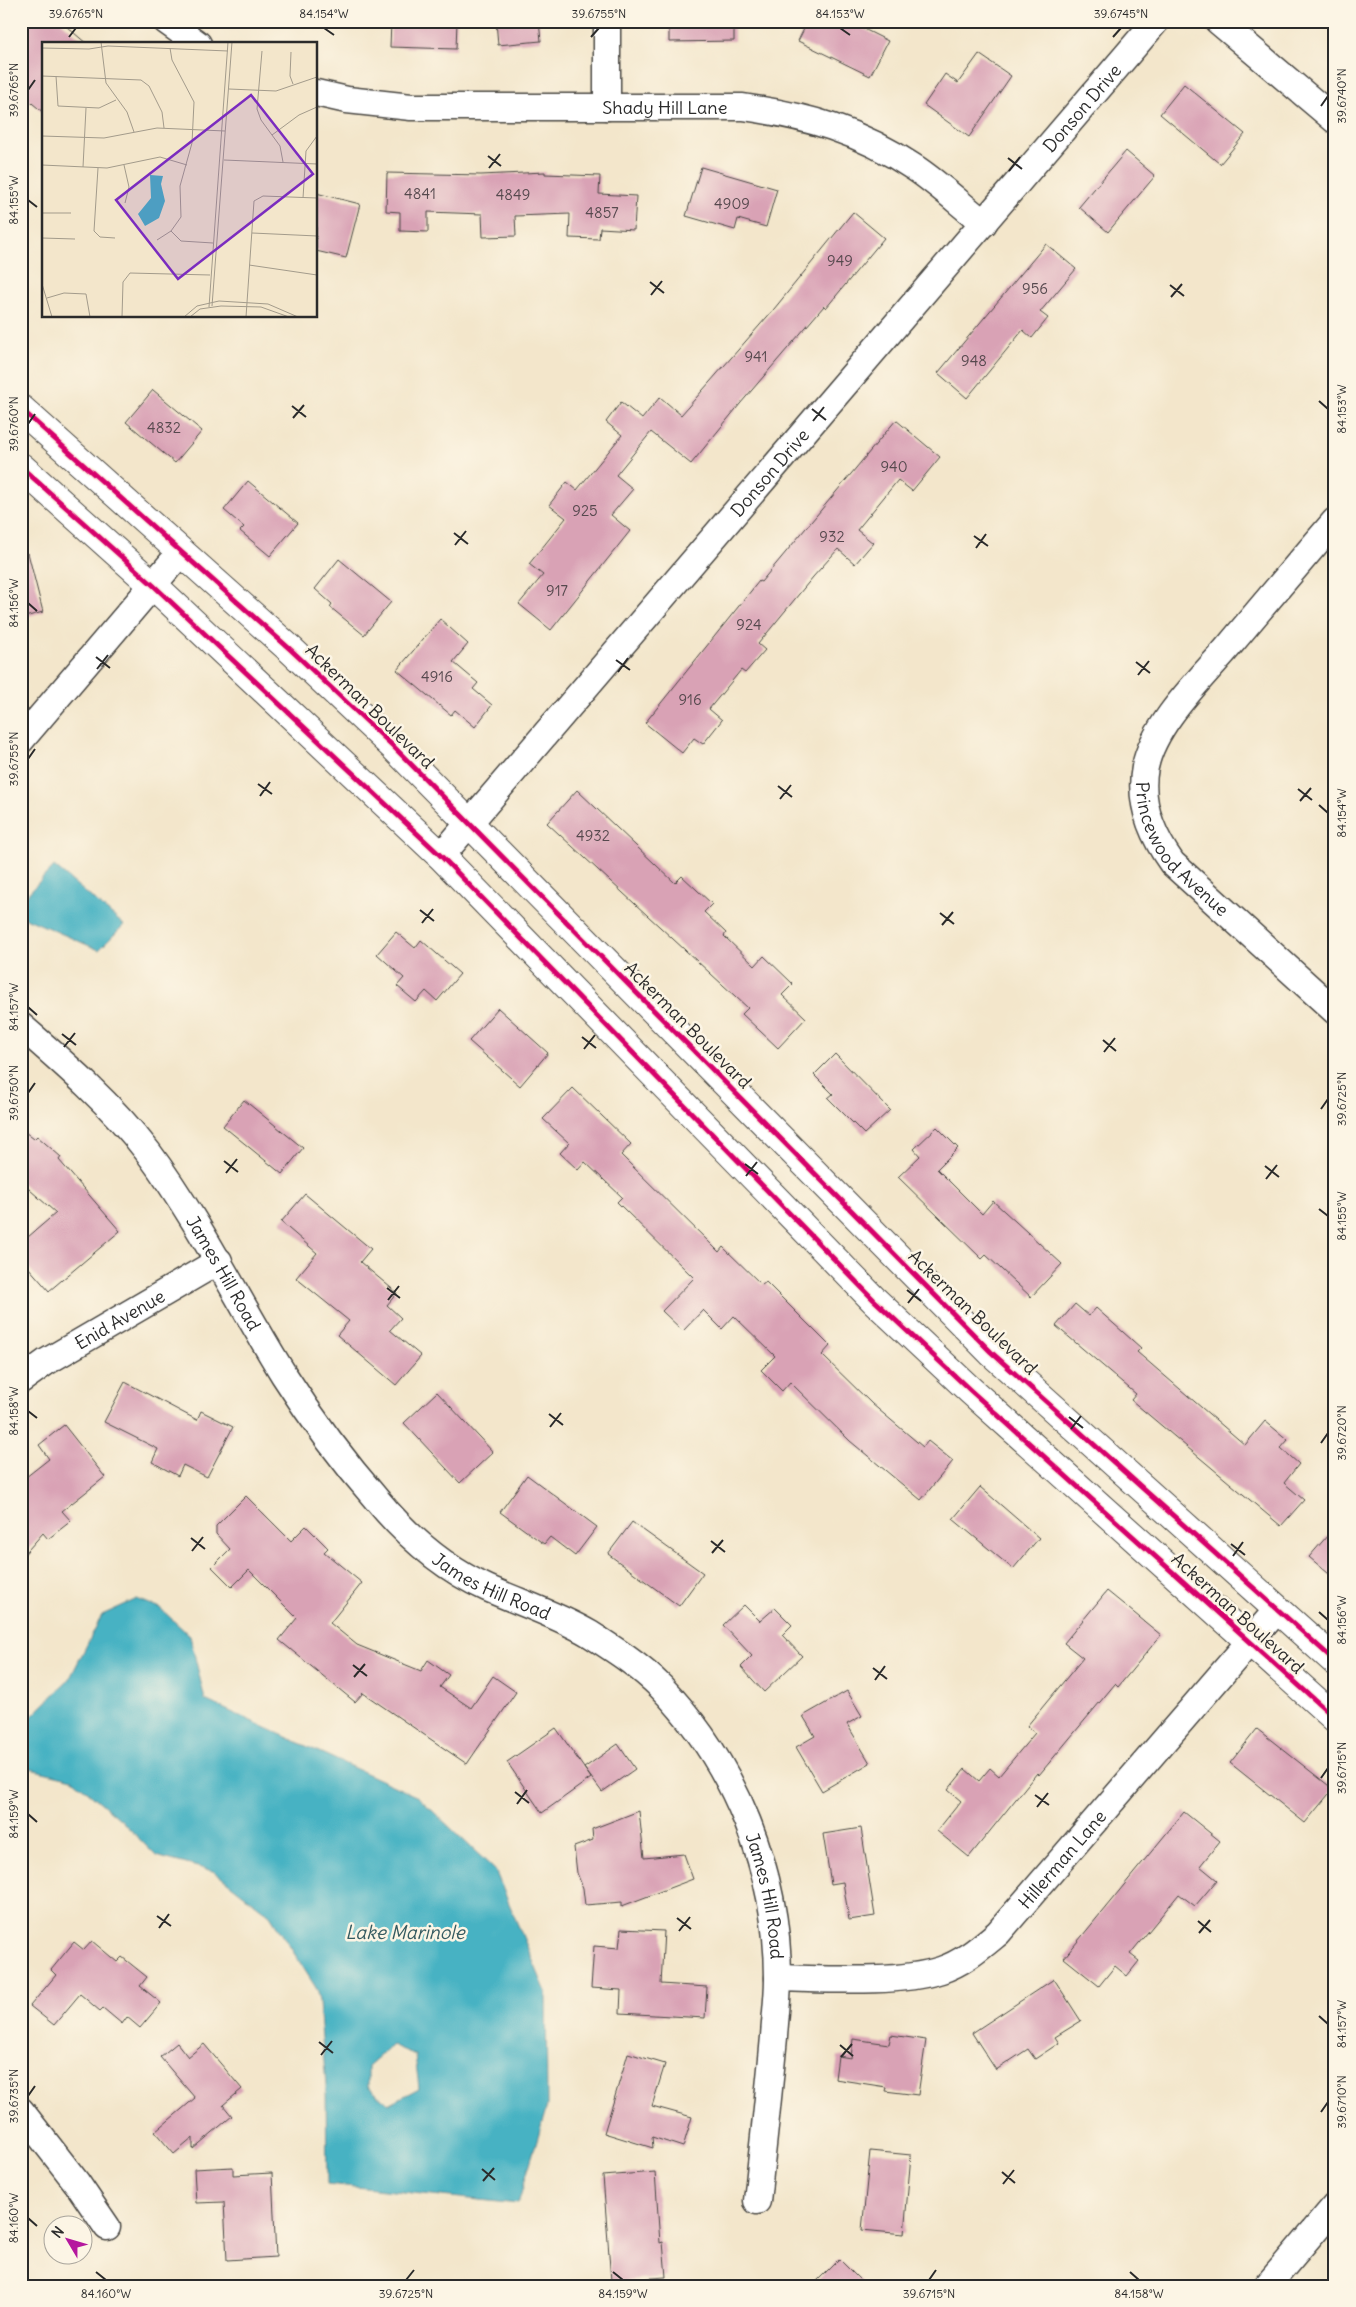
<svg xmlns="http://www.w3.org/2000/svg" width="1356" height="2307" font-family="Delius,sans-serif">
<rect width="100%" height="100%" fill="#fcf5e5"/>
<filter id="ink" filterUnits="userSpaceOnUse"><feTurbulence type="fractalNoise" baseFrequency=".02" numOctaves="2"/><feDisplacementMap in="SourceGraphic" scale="10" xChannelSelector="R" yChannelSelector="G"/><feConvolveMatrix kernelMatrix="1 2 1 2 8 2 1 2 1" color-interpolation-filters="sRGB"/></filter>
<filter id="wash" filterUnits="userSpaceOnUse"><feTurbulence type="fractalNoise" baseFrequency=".0096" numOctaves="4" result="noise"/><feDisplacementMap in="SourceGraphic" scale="20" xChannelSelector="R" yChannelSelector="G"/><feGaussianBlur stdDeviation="1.12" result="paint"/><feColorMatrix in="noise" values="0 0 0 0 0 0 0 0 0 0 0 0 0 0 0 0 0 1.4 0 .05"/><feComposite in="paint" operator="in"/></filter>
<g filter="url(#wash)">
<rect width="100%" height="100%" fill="#f3e6cb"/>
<g fill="#46b2c3" stroke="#386e77" fill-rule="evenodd">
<path d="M54 866 124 925 99 950 21 916V901Z"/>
<path d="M137 1599 160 1608 190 1636 205 1700 418 1797 495 1870 546 1992 547 2106 518 2204 327 2184 326 2085 318 1991 270 1915 213 1871 156 1856 120 1819 73 1779 26 1768 21 1756V1734L32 1716 69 1680 102 1615ZM392 2045 415 2055 419 2088 389 2104 368 2087V2066Z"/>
</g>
<g id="blocks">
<g fill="#d9a2b5">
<path d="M21 21H60L87 44H44V113L21 94Z"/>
<path d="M391 21H457L456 49 390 47Z"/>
<path d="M496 21H539L541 41 498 45Z"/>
<path d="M669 21H734V41L669 42Z"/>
<path d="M808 21H866L862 28 888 41 870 76 798 41Z"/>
<path d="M979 54 1011 76 969 137 924 105 945 74 958 83Z"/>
<path d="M1184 84 1245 134 1220 164 1160 114Z"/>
<path d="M1126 151 1155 176 1108 232 1079 207Z"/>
<path d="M701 167 777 189 766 227 738 219 735 230 686 216Z"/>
<path d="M545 172V174L600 176 599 194 636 196 634 230 600 228 599 239 569 238 570 214 515 216 516 236 483 237 482 214 428 212V232L400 231V212L386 211 387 173 481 175Z"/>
<path d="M316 193 360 204 346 258 316 251Z"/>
<path d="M853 212 884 238 826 308 824 306 740 404 691 464 651 432 616 475 633 489 611 515 630 531 551 630 519 604 543 575 529 564 566 518 549 505 567 482 577 490 622 435 606 422 621 402 642 419 660 397 681 415 774 309Z"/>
<path d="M1046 244 1076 269 1040 312 1048 318 1032 338 1023 330 967 398 938 373Z"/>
<path d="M153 390 202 431 175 463 126 422Z"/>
<path d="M896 420 940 457 912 491 898 480 857 530 873 543 855 564 838 549 813 577 758 644 765 650 745 673 741 670 709 709 722 720 703 744 694 738 682 753 645 723 759 581 761 582Z"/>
<path d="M248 481 298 523 270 556 240 531 244 527 224 510Z"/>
<path d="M28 553 43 612 21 618V554Z"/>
<path d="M339 559 391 602 364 635 330 607 332 604 315 589Z"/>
<path d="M440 619 468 644 453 662 478 683 473 689 492 705 475 727 455 710 451 715 397 670Z"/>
<path d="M577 790 675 883 682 876 712 904 704 912 726 933 724 936 755 966 764 956 793 984 782 995 806 1018 778 1048 742 1014 748 1008 547 823Z"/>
<path d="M396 932 415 948 421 940 460 974 437 1001 426 991 416 1002 397 986 404 978 377 954Z"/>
<path d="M498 1008 548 1053 520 1086 469 1041Z"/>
<path d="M835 1054 890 1110 864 1134 828 1098 833 1094 814 1075Z"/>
<path d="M573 1088 631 1144 621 1155 719 1252 723 1247 762 1285 766 1282 830 1346 822 1355 872 1404 923 1447 928 1441 953 1461 921 1500 850 1441 790 1382 782 1391 761 1370 775 1356 734 1316 722 1329 703 1310 683 1331 662 1311 694 1278 617 1202 622 1197 585 1162 578 1170 560 1153 569 1143 543 1119Z"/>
<path d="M244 1100 303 1148 282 1174 223 1126Z"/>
<path d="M937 1127 958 1148 937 1169 982 1214 993 1201 1062 1264 1031 1297 986 1255 982 1259 898 1177 920 1156 914 1149Z"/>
<path d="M21 1129 34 1139 37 1136 61 1157 59 1160 120 1231 49 1291 21 1259V1243L56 1213 21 1182Z"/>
<path d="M305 1194 371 1249 360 1262 397 1293 387 1305 401 1318 390 1330 421 1356 396 1385 337 1335 349 1321 296 1278 317 1253 281 1222Z"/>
<path d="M1075 1304 1089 1316 1096 1308 1141 1348 1137 1352 1245 1445 1265 1421 1288 1440 1281 1448 1299 1464 1284 1483 1304 1500 1281 1526 1131 1400 1136 1394 1056 1326Z"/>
<path d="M125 1382 197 1420 201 1411 233 1427 207 1477 183 1465 178 1476 152 1462 158 1449 104 1422Z"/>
<path d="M437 1392 493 1452 460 1483 404 1423Z"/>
<path d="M64 1425 105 1477 62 1511 71 1521 48 1539 43 1533 21 1558V1481L49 1459 39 1445Z"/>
<path d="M527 1475 597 1527 575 1556 550 1537 544 1544 500 1512Z"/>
<path d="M980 1487 1039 1538 1013 1569 953 1519Z"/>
<path d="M246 1496 291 1541 306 1526 328 1548 324 1552 362 1583 330 1623 357 1645 421 1671 428 1660 449 1675 440 1687 471 1708 493 1676 516 1692 467 1764 363 1693 355 1702 279 1640 297 1618 249 1570 232 1587 212 1567 230 1549 216 1534V1526Z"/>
<path d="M632 1522 703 1573 679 1606 608 1554Z"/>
<path d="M1335 1527V1579L1309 1557Z"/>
<path d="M1107 1591 1161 1635 1118 1687 1115 1684 1039 1775 1037 1773 969 1857 937 1831 961 1801 948 1790 965 1769 979 1781 990 1768 999 1776 1035 1733 1027 1726 1083 1658 1064 1643Z"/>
<path d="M744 1605 760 1621 775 1608 792 1625 782 1635 802 1656 764 1692 741 1667 752 1656 723 1625Z"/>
<path d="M847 1691 862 1716 847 1724 870 1763 822 1791 796 1747 815 1736 803 1716Z"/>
<path d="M556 1728 591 1778 542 1813 507 1762Z"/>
<path d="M1257 1729 1333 1789 1305 1823 1230 1763Z"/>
<path d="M618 1744 635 1769 602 1792 584 1768Z"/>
<path d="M639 1811 644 1858 684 1854 693 1879 622 1906V1902L585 1905 583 1888 577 1873 574 1847 593 1840 592 1829Z"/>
<path d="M1184 1812 1220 1841 1200 1866 1217 1880 1195 1906 1179 1894 1130 1954 1139 1961 1127 1976 1115 1966 1099 1986 1064 1958Z"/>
<path d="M861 1828 875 1916 849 1920 843 1882 831 1884 823 1834Z"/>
<path d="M621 1929 664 1931 661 1984 707 1987 705 2018 620 2013 621 1990 591 1988 594 1946 619 1948Z"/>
<path d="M92 1941 117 1962 122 1957 147 1977 140 1986 161 2003 140 2028 127 2017 122 2024 103 2008 100 2011 80 1994 54 2025 30 2006 56 1975 51 1970 74 1942 84 1950Z"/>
<path d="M1054 1979 1081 2021 1055 2037 1059 2043 1035 2059 1028 2049 996 2070 972 2033Z"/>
<path d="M891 2035 926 2040 918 2095 885 2091 886 2087 835 2079 838 2056 851 2058 853 2039 889 2044Z"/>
<path d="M177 2043 188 2057 204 2044 242 2089 223 2105 232 2116 193 2149V2138L174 2154 155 2132 195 2098 160 2057Z"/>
<path d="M628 2053 665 2064 652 2106 692 2117 683 2147 652 2137 653 2148 604 2133Z"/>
<path d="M870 2151 911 2155 904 2234 862 2230Z"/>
<path d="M233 2167V2175L272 2173 276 2257 227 2260 224 2202 196 2203 194 2169Z"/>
<path d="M655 2172 660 2243 663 2242 666 2277 611 2281 603 2176Z"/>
<path d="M839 2259 866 2286H812Z"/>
</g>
</g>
</g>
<g filter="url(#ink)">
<use href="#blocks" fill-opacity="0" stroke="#494743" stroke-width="1"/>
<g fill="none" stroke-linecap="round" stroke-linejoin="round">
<g stroke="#494743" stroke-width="29">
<g id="street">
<path d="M166 21 198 44"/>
<path d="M607 21V107"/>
<path d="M1218 21 1335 120"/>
<path id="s1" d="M316 93 347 100 411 107H743C807 116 860 131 915 168 939 184 961 205 984 223"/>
<path id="s2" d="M1335 521C1299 563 1264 604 1229 646 1201 679 1154 723 1145 767 1138 803 1152 835 1172 863L1335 1011"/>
<path d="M21 740 181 552"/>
<path id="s3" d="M441 856 1156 21"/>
<path id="s4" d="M21 1026C65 1064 112 1105 148 1152 200 1222 238 1301 284 1375 312 1419 343 1461 377 1500 407 1536 445 1569 487 1588 521 1603 558 1615 590 1634 615 1650 640 1666 661 1687 735 1763 778 1872 778 1978 778 1998 775 2018 774 2037 769 2092 763 2146 757 2201"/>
<path id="s5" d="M21 1380 46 1362 219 1261"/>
<path id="s6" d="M778 1978C826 1979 897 1984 941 1970 963 1963 981 1947 998 1933L1277 1610"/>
<path d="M21 2111 77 2183 107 2227"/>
<path d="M1267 2286 1335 2206"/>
</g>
</g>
<g stroke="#494743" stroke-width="30">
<g id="secondary">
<path d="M21 409 291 650 393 746 991 1352 1335 1661"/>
<path d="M21 467 153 585 441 856 874 1300 970 1390 1335 1718"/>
</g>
</g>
<use href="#street" stroke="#fff" stroke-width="26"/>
<use href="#secondary" stroke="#fff" stroke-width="28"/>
<g stroke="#fcf5e5" stroke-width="8">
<g id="cycleway">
<path d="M21 409 291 650 393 746 991 1352 1335 1661"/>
<path d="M21 467 153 585 441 856 874 1300 970 1390 1335 1718"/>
</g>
</g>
<use href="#cycleway" stroke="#d6006c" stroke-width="5"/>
</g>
</g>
<path fill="none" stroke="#2b2b2b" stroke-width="2" d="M324 28 334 35M840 28 850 35M69 37 76 28M591 37 599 28M1113 37 1121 28M28 90 35 80M1321 106 1328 96M488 156 501 166M1008 158 1022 169M489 168 500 154M1009 171 1020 157M28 200 37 207M650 282 664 293M1170 285 1184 296M651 295 662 281M1171 297 1182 284M1319 401 1328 409M292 406 306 417M812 409 826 420M293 418 304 405M813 421 824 407M28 424 35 414M454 533 468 544M974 536 988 546M455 545 466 531M976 548 986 534M28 603 37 611M96 657 110 668M616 660 630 670M1136 662 1150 673M97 669 108 655M618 672 628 658M1138 675 1149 661M28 759 35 749M258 784 272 794M778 786 792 797M1298 789 1312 800M260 796 270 782M780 799 791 785M1300 801 1311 788M1319 805 1328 813M420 910 434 921M940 913 954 924M422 923 433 909M942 925 953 912M28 1007 37 1015M62 1034 76 1045M582 1037 596 1048M1103 1040 1116 1051M64 1047 75 1033M584 1049 595 1035M1104 1052 1115 1038M28 1093 35 1083M1321 1109 1328 1099M224 1161 238 1172M745 1164 758 1174M1265 1166 1279 1177M226 1173 237 1159M746 1176 757 1162M1266 1179 1277 1165M1319 1209 1328 1216M387 1288 400 1298M907 1290 921 1301M388 1300 399 1286M908 1303 919 1289M28 1411 37 1418M549 1414 563 1425M1069 1417 1083 1428M550 1427 561 1413M1071 1429 1081 1416M1321 1443 1328 1433M191 1538 205 1549M711 1541 725 1552M1231 1544 1245 1555M192 1551 203 1537M712 1553 723 1540M1233 1556 1243 1542M1319 1612 1328 1620M353 1665 367 1676M873 1668 887 1679M354 1677 365 1664M875 1680 885 1666M1321 1778 1328 1768M515 1792 529 1803M1035 1795 1049 1805M517 1804 527 1790M1037 1807 1048 1793M28 1814 37 1822M157 1916 171 1926M677 1918 691 1929M1198 1921 1211 1932M159 1928 169 1914M679 1931 690 1917M1199 1933 1210 1920M1319 2016 1328 2024M319 2042 333 2053M840 2045 853 2056M321 2055 332 2041M841 2057 852 2044M28 2096 35 2086M1321 2112 1328 2102M482 2169 495 2180M1002 2172 1015 2183M483 2181 494 2168M1003 2184 1014 2170M28 2218 37 2226M96 2272 106 2280M613 2272 623 2280M1130 2272 1139 2280M406 2280 414 2270M929 2280 936 2270"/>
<g text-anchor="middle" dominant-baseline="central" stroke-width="5" stroke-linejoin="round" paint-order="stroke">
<g font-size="15" fill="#56494e">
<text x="420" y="193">4841</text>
<text x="513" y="194">4849</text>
<text x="732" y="203">4909</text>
<text x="602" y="212">4857</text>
<text x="840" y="260">949</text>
<text x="1035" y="288">956</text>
<text x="756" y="356">941</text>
<text x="974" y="360">948</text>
<text x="164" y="427">4832</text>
<text x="894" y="466">940</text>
<text x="585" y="510">925</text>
<text x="832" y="536">932</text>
<text x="557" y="590">917</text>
<text x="749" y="624">924</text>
<text x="437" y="676">4916</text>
<text x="690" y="699">916</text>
<text x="593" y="835">4932</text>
</g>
<g font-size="18" fill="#2b2b2b" stroke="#fcf5e5">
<text stroke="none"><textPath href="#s1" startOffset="350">Shady Hill Lane</textPath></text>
<text stroke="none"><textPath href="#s3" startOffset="985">Donson Drive</textPath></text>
<text stroke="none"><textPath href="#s3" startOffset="505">Donson Drive</textPath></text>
<text transform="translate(370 706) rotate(44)">Ackerman Boulevard</text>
<text stroke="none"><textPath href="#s2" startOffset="408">Princewood Avenue</textPath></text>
<text transform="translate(688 1025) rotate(45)">Ackerman Boulevard</text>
<text stroke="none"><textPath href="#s4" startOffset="322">James Hill Road</textPath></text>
<text transform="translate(973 1312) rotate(44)">Ackerman Boulevard</text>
<text stroke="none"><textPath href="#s5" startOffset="116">Enid Avenue</textPath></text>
<text stroke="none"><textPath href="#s4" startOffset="742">James Hill Road</textPath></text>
<text transform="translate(1238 1613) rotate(42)">Ackerman Boulevard</text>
<text stroke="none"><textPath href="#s6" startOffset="330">Hillerman Lane</textPath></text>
<text stroke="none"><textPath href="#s4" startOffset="1178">James Hill Road</textPath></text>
</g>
<g font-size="19" font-style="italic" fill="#345a60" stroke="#fcf5e5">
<text x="405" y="1932">Lake Marinole</text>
</g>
</g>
<g transform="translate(42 42)">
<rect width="275" height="275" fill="#f3e6cb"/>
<path d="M108 133 121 134 119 142 123 159 117 176 103 184 96 172 109 156Z" fill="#46b2c3"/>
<path fill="none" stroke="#a39b8b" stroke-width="1" d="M59 0 64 41 85 70 92 90M0 6 47 7 66 4 186 9M220 9 215 67 219 78 238 104 241 120M249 10 248 34 251 42M0 34 99 38 107 44 120 70 122 86M14 34 16 64 57 66 74 58M187 47 234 49 275 35M230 93 257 73 275 65M0 94 62 96 115 86 183 89M182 118 275 122M0 123 65 126 118 115 145 123M82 123 87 145 83 161M41 125 44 66M56 126 52 189 58 195 73 196M261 156 264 109 275 94M0 171H29M129 189 139 199 171 201M210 191 275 194M0 196 33 197M115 198 129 189 139 175 138 144 150 101 152 60 130 18 128 6M207 223 275 233M0 242 10 275M5 256 22 251 44 252 48 275M170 264 190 0M167 265 186 0M80 275 81 240 88 231 168 233M142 275 155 264 177 259 226 262 256 275M148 275 158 267 179 264 219 265 247 275M204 275 212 159 221 154 275 156"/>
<path fill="#7b2cbf" fill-opacity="0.15" stroke="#7b2cbf" stroke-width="2.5" d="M209 53 271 132 136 237 74 158Z"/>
<rect width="275" height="275" fill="none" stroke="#2b2b2b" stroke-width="2.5"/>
</g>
<rect width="1356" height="2307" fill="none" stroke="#fcf5e5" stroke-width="55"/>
<g transform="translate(68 2240) rotate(308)"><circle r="24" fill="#fcf5e5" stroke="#a8a49b"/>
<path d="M0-4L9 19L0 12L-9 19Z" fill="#b5179e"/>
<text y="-8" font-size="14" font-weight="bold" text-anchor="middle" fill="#2b2b2b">N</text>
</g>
<rect x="28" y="28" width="1300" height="2252" fill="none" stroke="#2b2b2b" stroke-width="2"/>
<g font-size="12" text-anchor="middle" fill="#2b2b2b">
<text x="76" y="18">39.6765°N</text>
<text x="324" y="18">84.154°W</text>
<text x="599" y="18">39.6755°N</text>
<text x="840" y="18">84.153°W</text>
<text x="1121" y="18">39.6745°N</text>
<text transform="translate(14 90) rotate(-90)" y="4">39.6765°N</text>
<text transform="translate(1342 96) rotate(-90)" y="4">39.6740°N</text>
<text transform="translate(14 200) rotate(-90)" y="4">84.155°W</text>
<text transform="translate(1342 409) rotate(-90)" y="4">84.153°W</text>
<text transform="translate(14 424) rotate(-90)" y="4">39.6760°N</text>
<text transform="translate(14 603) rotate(-90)" y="4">84.156°W</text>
<text transform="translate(14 759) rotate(-90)" y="4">39.6755°N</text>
<text transform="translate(1342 813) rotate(-90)" y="4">84.154°W</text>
<text transform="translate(14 1007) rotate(-90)" y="4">84.157°W</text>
<text transform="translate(14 1093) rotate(-90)" y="4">39.6750°N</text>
<text transform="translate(1342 1099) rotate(-90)" y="4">39.6725°N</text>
<text transform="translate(1342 1216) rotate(-90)" y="4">84.155°W</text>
<text transform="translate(14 1411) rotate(-90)" y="4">84.158°W</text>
<text transform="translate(1342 1433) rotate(-90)" y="4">39.6720°N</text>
<text transform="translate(1342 1620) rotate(-90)" y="4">84.156°W</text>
<text transform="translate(1342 1768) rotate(-90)" y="4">39.6715°N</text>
<text transform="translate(14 1814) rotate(-90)" y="4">84.159°W</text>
<text transform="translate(1342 2024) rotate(-90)" y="4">84.157°W</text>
<text transform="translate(14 2096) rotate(-90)" y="4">39.6735°N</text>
<text transform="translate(1342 2102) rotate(-90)" y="4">39.6710°N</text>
<text transform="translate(14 2218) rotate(-90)" y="4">84.160°W</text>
<text x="106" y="2298">84.160°W</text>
<text x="406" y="2298">39.6725°N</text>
<text x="623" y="2298">84.159°W</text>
<text x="929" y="2298">39.6715°N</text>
<text x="1139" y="2298">84.158°W</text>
</g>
</svg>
